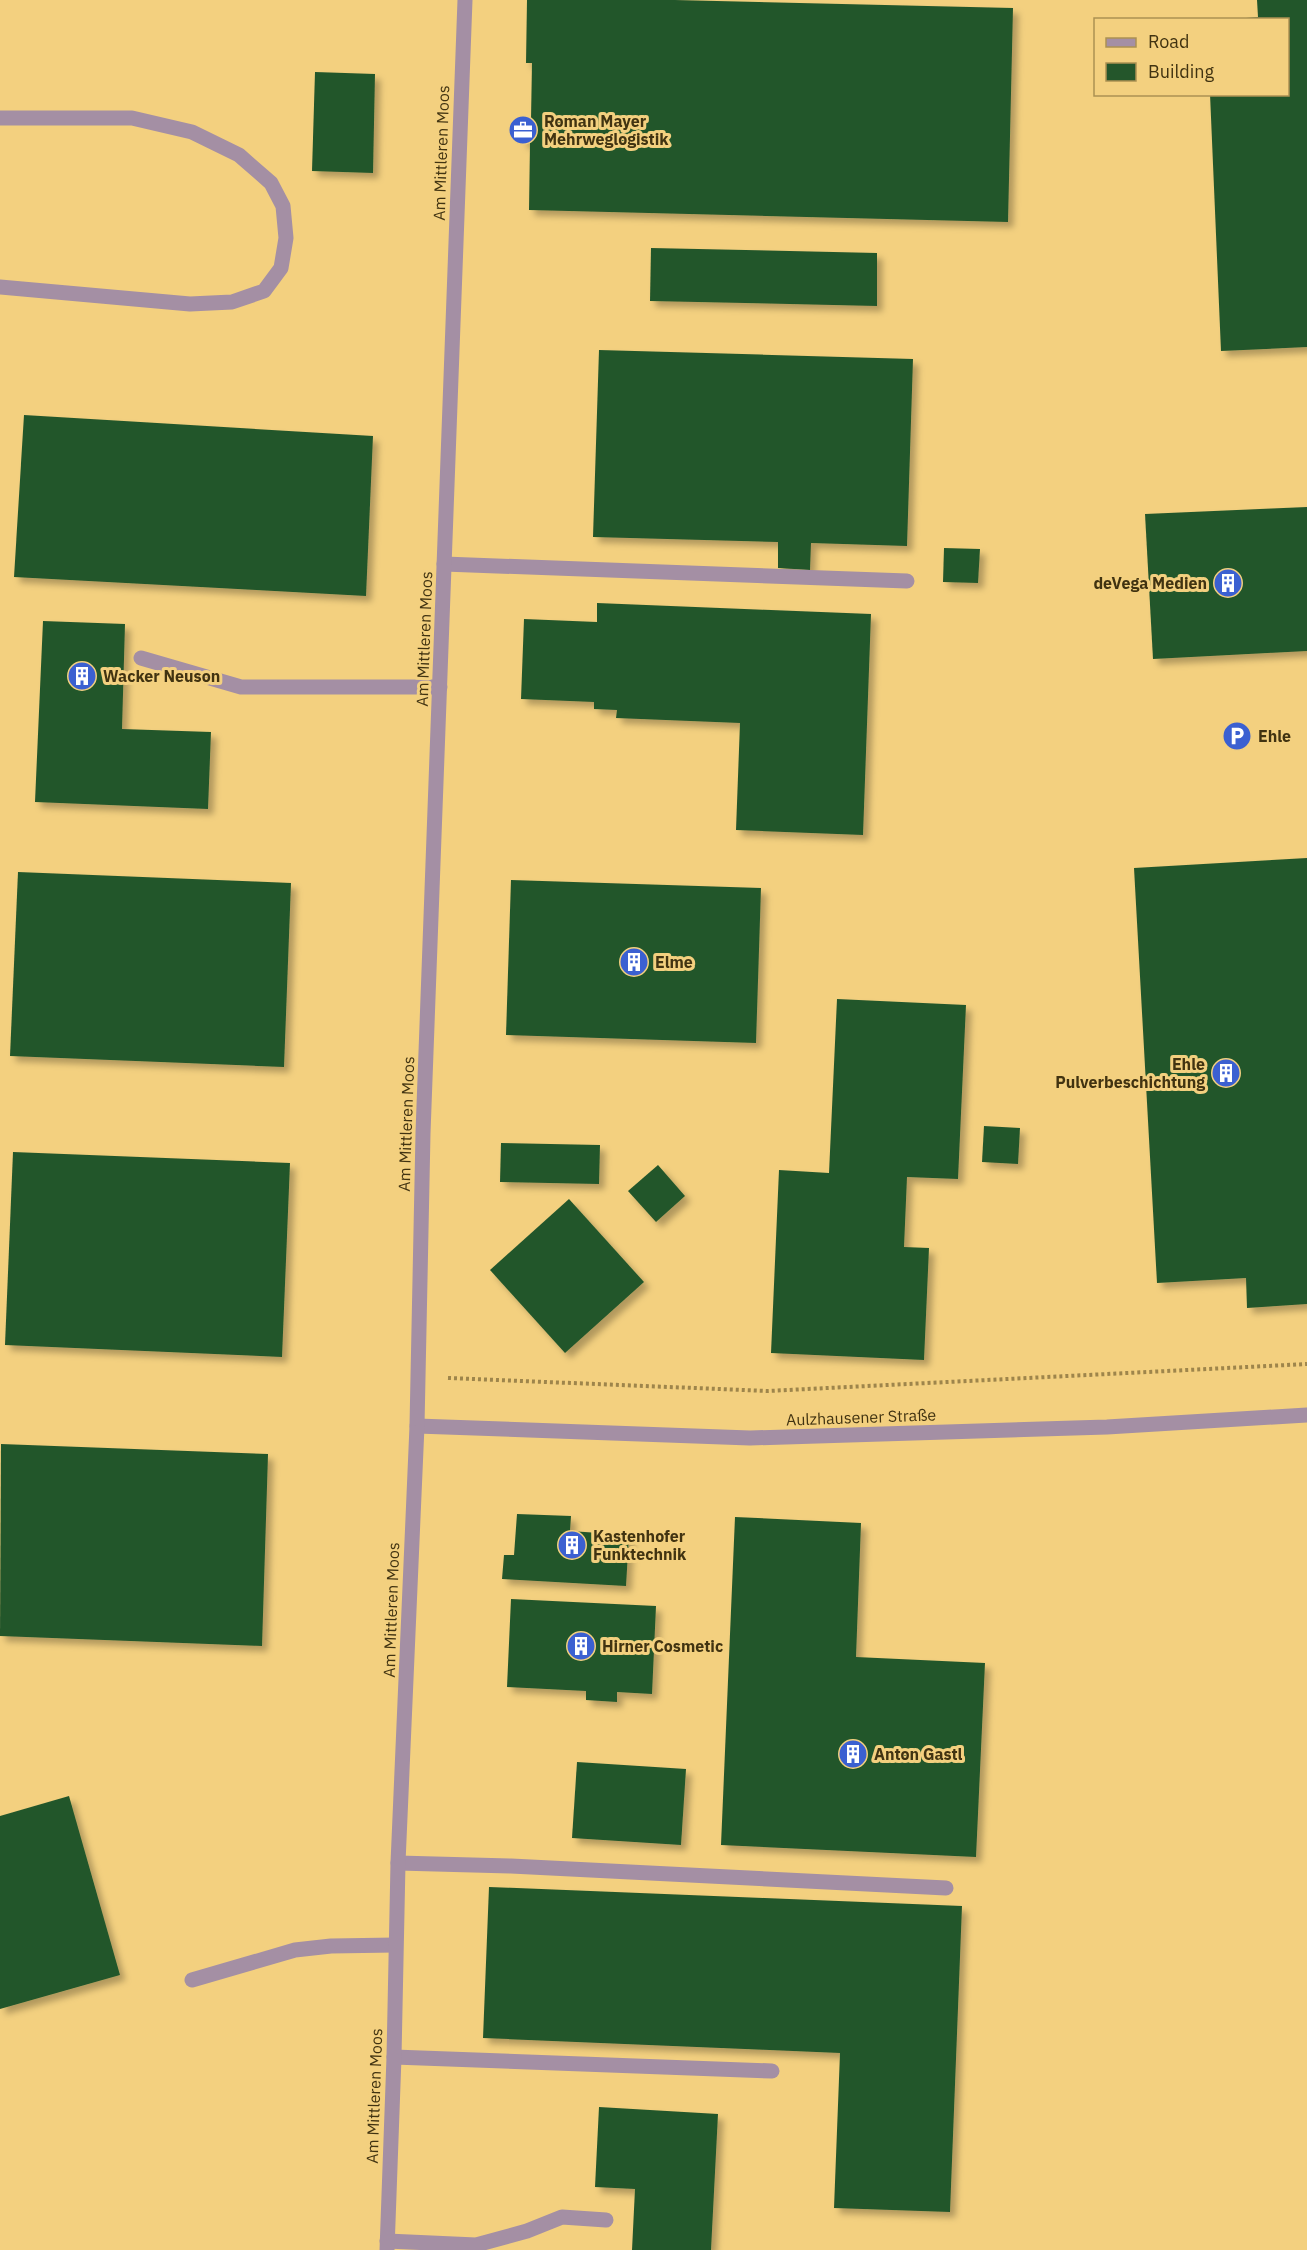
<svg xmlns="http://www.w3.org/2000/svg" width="1307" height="2250" font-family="'IBM Plex Sans',sans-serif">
<defs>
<filter id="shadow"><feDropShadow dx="5.5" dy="5.5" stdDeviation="3" flood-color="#0004"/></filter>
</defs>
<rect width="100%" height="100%" fill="#f3d07f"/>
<g fill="#24562b" filter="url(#shadow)">
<path d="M527 0H675L1013 8 1008 222 529 210 530 143H522L523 119H531L532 63H526Z"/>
<path d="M1257 0H1307V347L1221 351 1210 94H1288V20H1246V18L1258 17Z"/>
<path d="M315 72 375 74 373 173 312 171Z"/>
<path d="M651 248 877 253V306L650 301Z"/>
<path d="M599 350 913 359 907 546 811 543 810 570 778 568V542L593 537Z"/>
<path d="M24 415 373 436 366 596 14 577Z"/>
<path d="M1307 507V651L1153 659 1145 514Z"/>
<path d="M944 548 980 549 978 583 943 582Z"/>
<path d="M597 603 871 614 863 835 736 830 740 723 616 718 617 710 594 709V702L521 699 524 619 597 622Z"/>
<path d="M43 621 125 624 122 729 211 732 208 809 35 802Z"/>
<path d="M1307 858V1304L1247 1308 1246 1278 1157 1283 1134 868Z"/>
<path d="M18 872 291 883 284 1067 10 1056Z"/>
<path d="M511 880 761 888 756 1043 506 1035Z"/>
<path d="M837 999 966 1005 958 1179 907 1177 904 1247 929 1248 924 1360 771 1353 779 1170 829 1173Z"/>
<path d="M984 1126 1020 1128 1018 1164 982 1162Z"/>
<path d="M501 1143 600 1145 599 1184 500 1182Z"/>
<path d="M13 1152 290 1163 282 1357 5 1345Z"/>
<path d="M658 1165 685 1196 656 1222 628 1191Z"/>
<path d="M569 1199 644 1282 565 1353 490 1270Z"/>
<path d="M1 1444 268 1454 262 1646 0 1636Z"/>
<path d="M517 1514 571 1516 570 1531 629 1535 626 1586 502 1579 504 1555H514Z"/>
<path d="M735 1517 861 1523 856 1657 985 1663 976 1857 721 1845Z"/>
<path d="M511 1599 656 1606 652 1694 617 1692V1702L586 1700V1691L507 1687Z"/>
<path d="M577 1762 686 1769 681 1845 572 1838Z"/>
<path d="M69 1796 120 1975 0 2009V1816Z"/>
<path d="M489 1887 962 1906 950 2212 834 2208 840 2053 483 2038Z"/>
<path d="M599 2107 718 2114 711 2250H632L635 2189 595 2187Z"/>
</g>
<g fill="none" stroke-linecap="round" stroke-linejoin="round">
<path stroke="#9e854b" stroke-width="4" stroke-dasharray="3 3" stroke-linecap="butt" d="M448 1378 768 1391 1307 1364"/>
<g stroke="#a48fa4" stroke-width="15">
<path d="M0 118H132L192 132 239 155 271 183 283 206 286 238 281 268 264 291 232 302 190 304 0 287"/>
<path d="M444 564 907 581"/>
<path d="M141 658 241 687H440"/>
<path d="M398 1863 511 1866 946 1888"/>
<path d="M192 1980 295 1950 331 1946 395 1945"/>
<path d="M394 2057 772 2071"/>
<path d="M387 2241 476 2245 527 2231 562 2217 606 2220"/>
</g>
<g stroke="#a48fa4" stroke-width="15">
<path d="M417 1426 750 1438 1107 1427 1307 1415"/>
<path d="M387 2250 394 2057 398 1863 417 1426 423 1133 465 0"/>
</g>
</g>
<defs>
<g id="office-disc" transform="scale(1.5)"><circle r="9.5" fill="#3b60d1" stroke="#f3d07f"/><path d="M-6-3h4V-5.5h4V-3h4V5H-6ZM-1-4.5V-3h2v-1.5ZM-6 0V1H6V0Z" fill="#fff"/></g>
<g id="building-disc" transform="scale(1.5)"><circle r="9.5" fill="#3b60d1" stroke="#f3d07f"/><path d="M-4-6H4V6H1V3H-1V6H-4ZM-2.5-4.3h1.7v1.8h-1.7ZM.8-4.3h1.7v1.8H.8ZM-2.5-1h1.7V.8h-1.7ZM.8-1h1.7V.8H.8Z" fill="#fff"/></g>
<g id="parking-disc" transform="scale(1.5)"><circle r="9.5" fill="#3b60d1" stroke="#f3d07f"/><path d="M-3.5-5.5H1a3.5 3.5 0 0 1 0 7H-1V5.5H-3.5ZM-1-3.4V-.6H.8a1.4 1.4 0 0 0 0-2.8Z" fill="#fff"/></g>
</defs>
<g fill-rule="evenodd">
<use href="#office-disc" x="523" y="130"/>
<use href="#building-disc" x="1228" y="583"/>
<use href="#building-disc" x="82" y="676"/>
<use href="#parking-disc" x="1237" y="736"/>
<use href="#building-disc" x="634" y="962"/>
<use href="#building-disc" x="1226" y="1073"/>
<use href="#building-disc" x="572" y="1545"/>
<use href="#building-disc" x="581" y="1646"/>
<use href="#building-disc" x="853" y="1754"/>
</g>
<g text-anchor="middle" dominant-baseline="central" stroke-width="6" stroke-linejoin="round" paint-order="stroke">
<g font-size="16" font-weight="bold" fill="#413311" stroke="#f3d07f" text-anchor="start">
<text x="544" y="121">Roman Mayer<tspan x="544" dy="18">Mehrweglogistik</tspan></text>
<text x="1207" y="583" text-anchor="end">deVega Medien</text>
<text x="103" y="676">Wacker Neuson</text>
<text x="1258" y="736">Ehle</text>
<text x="655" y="962">Elme</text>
<text x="1205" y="1064" text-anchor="end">Ehle<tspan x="1205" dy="18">Pulverbeschichtung</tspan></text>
<text x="593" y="1536">Kastenhofer<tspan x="593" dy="18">Funktechnik</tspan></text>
<text x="602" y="1646">Hirner Cosmetic</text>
<text x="874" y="1754">Anton Gastl</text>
</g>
<g font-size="16" fill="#413311" stroke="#f3d07f">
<text transform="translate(441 153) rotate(-88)">Am Mittleren Moos</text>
<text transform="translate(424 639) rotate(-88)">Am Mittleren Moos</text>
<text transform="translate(406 1124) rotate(-88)">Am Mittleren Moos</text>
<text transform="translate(861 1417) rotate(-2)">Aulzhausener Straße</text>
<text transform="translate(391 1610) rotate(-88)">Am Mittleren Moos</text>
<text transform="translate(374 2096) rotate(-88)">Am Mittleren Moos</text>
</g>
</g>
<rect x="1094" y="18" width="195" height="78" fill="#f3d07f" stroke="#ac9153" stroke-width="1.5"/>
<rect x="1106" y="38" width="30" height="9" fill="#a48fa4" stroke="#ac9153" stroke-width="1.5"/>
<text x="1148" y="48" font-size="18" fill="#413311">Road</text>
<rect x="1106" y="63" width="30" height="18" fill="#24562b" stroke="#ac9153" stroke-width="1.5"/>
<text x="1148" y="78" font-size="18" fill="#413311">Building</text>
</svg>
